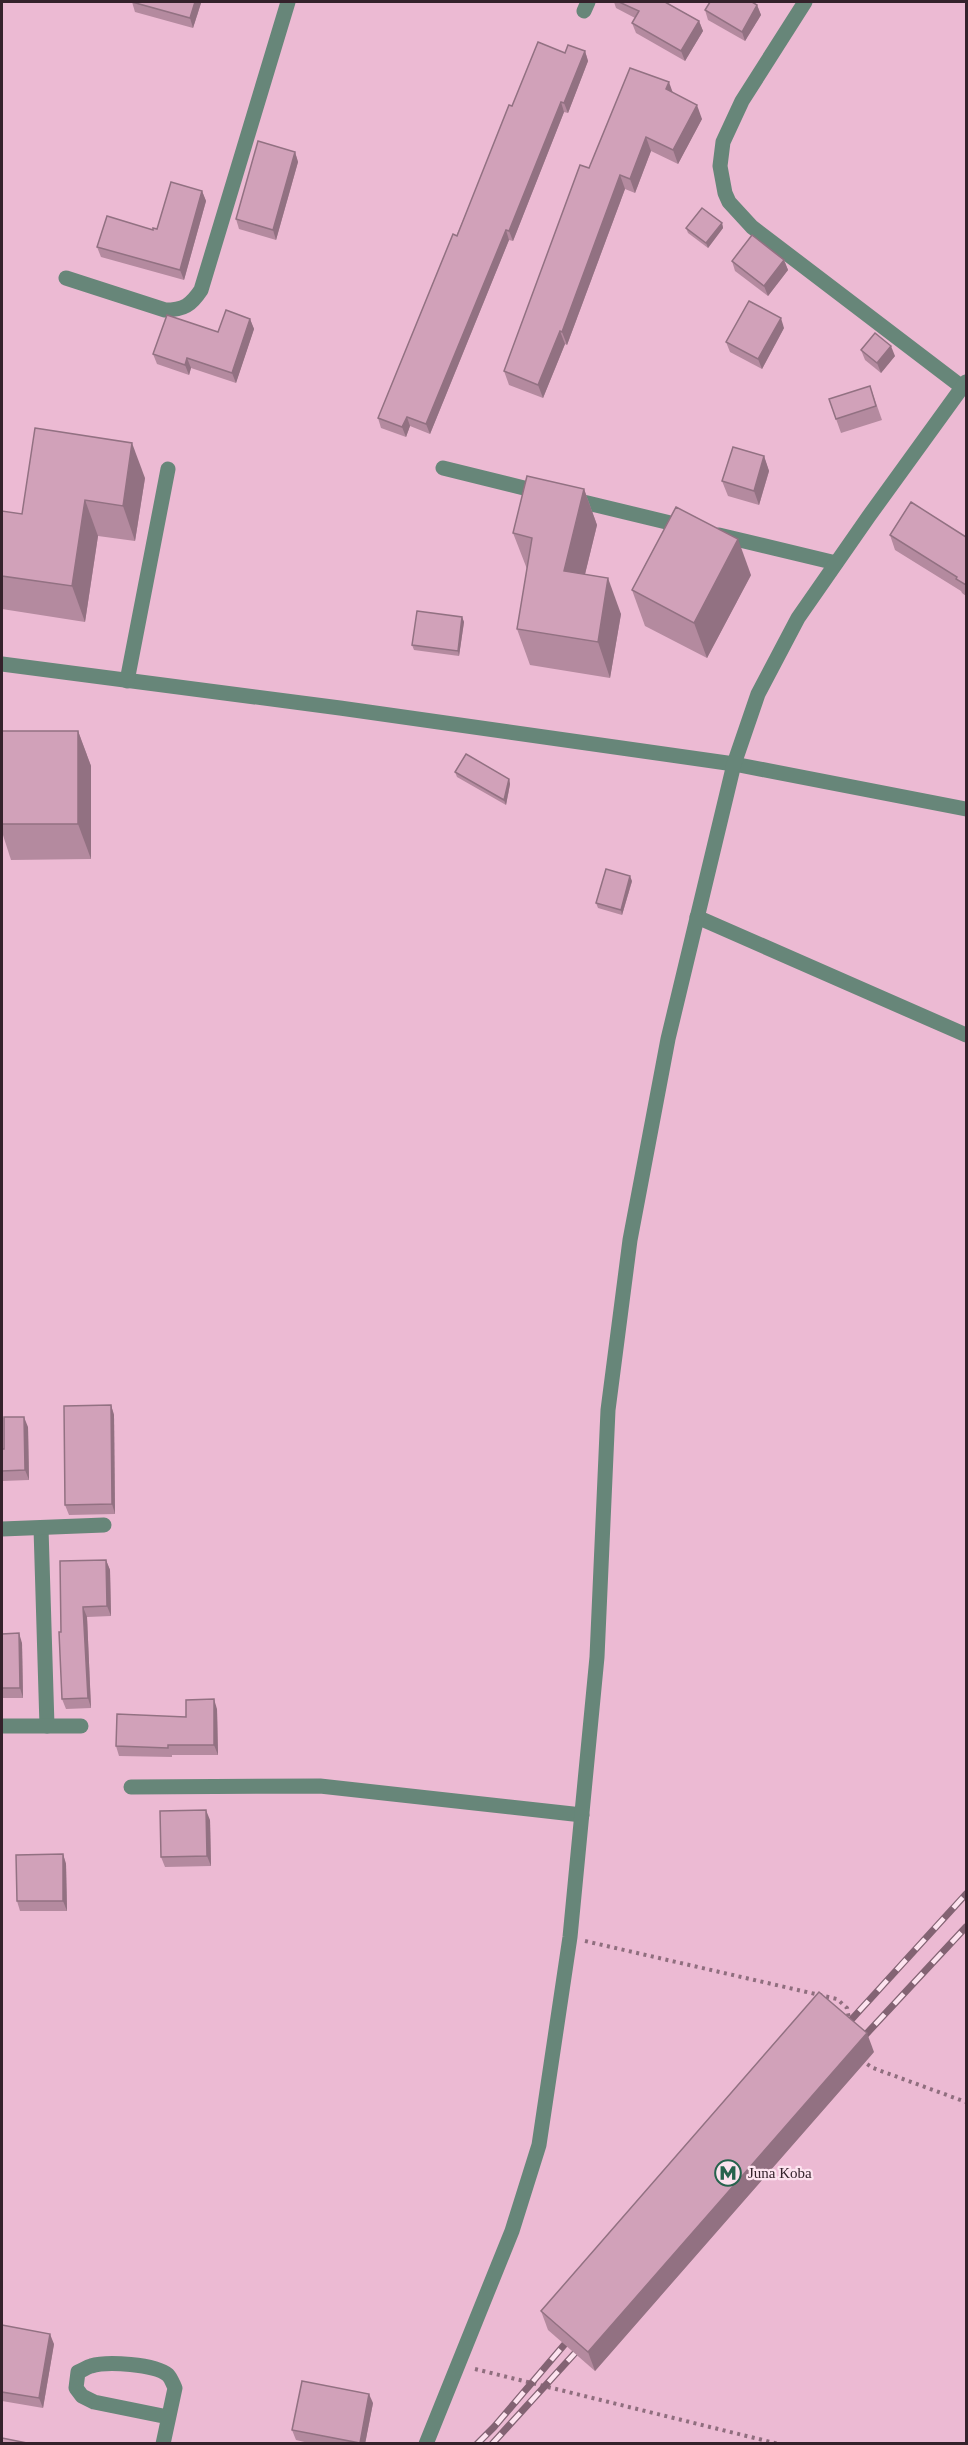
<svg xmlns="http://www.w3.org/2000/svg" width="968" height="2445" font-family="Georgia,serif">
<rect width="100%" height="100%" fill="#ecbad3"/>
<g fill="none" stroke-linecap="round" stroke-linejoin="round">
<g stroke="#8f6e7e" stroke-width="4" stroke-dasharray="3 4.5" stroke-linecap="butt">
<path d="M585 1941 837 1999 847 2008 849 2019"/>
<path d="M861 2060 873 2068 966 2102"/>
<path d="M475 2369 779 2444"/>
</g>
<g stroke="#678679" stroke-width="15">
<path d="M805 2 742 101 723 142 720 166 725 193 729 202 752 227 962 387"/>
<path d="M584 11 588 2"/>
<path d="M66 278 165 310C184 310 191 305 201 290L288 2"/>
<path d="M443 468 544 493"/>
<path d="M571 499 687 527"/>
<path d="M719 535 836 563"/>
<path d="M2 664 340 708 734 764 966 809"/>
<path d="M127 681 168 469"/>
<path d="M697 917 966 1035"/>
<path d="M41 1528 47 1726"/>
<path d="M2 1529 104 1525"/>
<path d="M2 1726H81"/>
<path d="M131 1787 320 1786 582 1815"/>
<path d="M163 2444 175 2388C173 2384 171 2378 168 2375 155 2364 107 2361 91 2366 87 2367 83 2370 78 2372L76 2388 82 2396 94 2402 168 2417"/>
<path d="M426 2444 512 2231 539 2145 570 1937 597 1657 608 1410 630 1240 668 1039 734 764 758 694 798 618 869 516 966 382"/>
</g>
<g stroke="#836373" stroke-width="7">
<g id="rail">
<path d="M840 2032 966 1894"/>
<path d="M856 2045 966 1927"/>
<path d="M477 2444 494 2427 576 2331"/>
<path d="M492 2444 585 2342"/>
</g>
</g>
<use href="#rail" stroke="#fde3ef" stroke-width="4.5" stroke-dasharray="14" stroke-linecap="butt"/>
</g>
<g fill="#b48a9f">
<path d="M132 2H200L201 3 193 28 135 12Z"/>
<path d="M614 2H665L699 21 703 31 685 61 636 33 632 23 635 18 616 8Z"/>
<path d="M757 5 761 15 745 41 708 20 705 10Z"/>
<path d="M585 51 588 61 568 113 564 112 513 241 509 240 430 434 410 426 406 437 381 428 378 418 512 106 565 53Z"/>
<path d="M673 93 702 119 678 164 651 151 635 193 625 189 567 345 565 344 543 398 509 385 504 371 589 168Z"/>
<path d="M295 152 298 162 276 240 239 229 236 219Z"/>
<path d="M202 191 206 201 184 280 101 257 97 247 157 229Z"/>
<path d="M722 223 723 228 708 248 688 233 686 228Z"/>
<path d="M784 260 788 270 768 296 735 271 732 261Z"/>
<path d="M250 319 254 329 236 383 191 368 189 375 157 364 153 354 218 332Z"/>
<path d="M784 328 762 369 730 352 726 342Z"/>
<path d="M861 350 895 356 881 373 865 360Z"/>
<path d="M870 386 882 420 841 433 836 419Z"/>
<path d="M764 456 769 471 759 505 728 496 722 481Z"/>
<path d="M145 478 135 541 98 536 85 622 2 609V511L22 514Z"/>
<path d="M584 489 597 525 585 574 621 614 610 678 530 665 517 629 527 569 513 533Z"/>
<path d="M890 535 966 537V596L962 593 961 591 895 550Z"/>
<path d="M751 575 707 658 645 626 632 590Z"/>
<path d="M462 617 464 622 459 656 414 650 412 645Z"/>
<path d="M2 731H78L91 766V859L11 860 2 832Z"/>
<path d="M455 772 509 779 510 784 506 805 457 777Z"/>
<path d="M632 881 622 915 598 908 596 903Z"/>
<path d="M111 1405 114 1415 115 1514 69 1515 65 1505Z"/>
<path d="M28 1427 29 1480 2 1481V1449H4Z"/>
<path d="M106 1560 110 1570 111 1616 87 1617 91 1708 66 1709 62 1699 61 1632Z"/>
<path d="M2 1634 22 1643 23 1698H2Z"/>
<path d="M217 1709 218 1755H172V1757L119 1756 116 1746 186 1717Z"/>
<path d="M210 1820 211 1866 165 1867 161 1857Z"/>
<path d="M63 1854 66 1864 67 1911H20L17 1901Z"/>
<path d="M874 2052 595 2371 548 2330 541 2311Z"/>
<path d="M2 2330 54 2344 43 2408 2 2401Z"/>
<path d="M373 2403 365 2444H313L296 2440 292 2430Z"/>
</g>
<g fill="#927182">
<path d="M195 2H200L201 3 193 28 190 18Z"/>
<path d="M757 5 761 15 745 41 742 32Z"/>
<path d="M699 21 703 31 685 61 681 51Z"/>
<path d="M585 51 588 61 568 113 564 103Z"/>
<path d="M669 82 674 96 666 89Z"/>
<path d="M561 102 564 112 513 241 509 231Z"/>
<path d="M697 105 702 119 678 164 673 150Z"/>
<path d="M646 137 651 151 635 193 630 179Z"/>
<path d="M295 152 298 162 276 240 273 230Z"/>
<path d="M620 175 625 189 567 345 562 332Z"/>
<path d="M202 191 206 201 184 280 180 270Z"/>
<path d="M722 223 723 228 708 248 706 243Z"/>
<path d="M506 230 509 240 430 434 426 424Z"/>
<path d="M784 260 788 270 768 296 764 286Z"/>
<path d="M781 318 784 328 762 369 758 359Z"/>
<path d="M250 319 254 329 236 383 232 373Z"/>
<path d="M560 331 565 344 543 398 538 385Z"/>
<path d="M891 346 895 356 881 373 877 363Z"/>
<path d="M187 358 191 368 189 375 185 365Z"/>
<path d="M407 417 410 426 406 437 402 427Z"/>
<path d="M132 443 145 478 135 541 123 506Z"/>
<path d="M764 456 769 471 759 505 754 491Z"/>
<path d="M584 489 597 525 577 607 564 571Z"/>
<path d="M85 500 98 536 85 622 72 586Z"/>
<path d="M738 539 751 575 707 658 694 623Z"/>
<path d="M608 578 621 614 610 678 598 642Z"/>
<path d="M462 617 464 622 459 656 458 651Z"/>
<path d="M78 731 91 766V859L78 824Z"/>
<path d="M509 779 510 784 506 805 504 800Z"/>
<path d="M630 876 632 881 622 915 621 910Z"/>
<path d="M111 1405 114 1415 115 1514 112 1504Z"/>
<path d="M24 1417 28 1427 29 1480 25 1470Z"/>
<path d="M106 1560 110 1570 111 1616 107 1606Z"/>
<path d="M83 1607 87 1617 91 1708 88 1698Z"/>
<path d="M19 1633 22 1643 23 1698 20 1688Z"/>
<path d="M214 1699 217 1709 218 1755 214 1745Z"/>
<path d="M206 1810 210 1820 211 1866 207 1856Z"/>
<path d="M63 1854 66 1864 67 1911 63 1901Z"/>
<path d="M867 2033 874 2052 595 2371 588 2352Z"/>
<path d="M50 2334 54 2344 43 2408 39 2398Z"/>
<path d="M369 2394 373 2403 365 2444H360Z"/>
</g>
<g fill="#d1a1b9" stroke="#927182" stroke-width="1.5">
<path d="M132 2H195L190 18Z"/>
<path d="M619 2H665L699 21 681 51 632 23 639 11Z"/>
<path d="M710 2H752L757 5 742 32 705 10Z"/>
<path d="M538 42 565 53 568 45 585 51 564 103 561 102 509 231 506 230 426 424 407 417 402 427 378 418 453 234 457 236 509 105 512 106Z"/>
<path d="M630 68 669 82 666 89 697 105 673 150 646 137 630 179 620 175 562 332 560 331 538 385 504 371 580 165 589 168Z"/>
<path d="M258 141 295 152 273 230 236 219Z"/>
<path d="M171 182 202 191 180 270 97 247 107 216 153 230V228L157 229Z"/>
<path d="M702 208 722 223 706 243 686 228Z"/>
<path d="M752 235 784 260 764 286 732 261Z"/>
<path d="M749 301 781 318 758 359 726 342Z"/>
<path d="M226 310 250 319 232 373 187 358 185 365 153 354 167 315 218 332Z"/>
<path d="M875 333 891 346 877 363 861 350Z"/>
<path d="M870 386 876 406 836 419 829 399Z"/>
<path d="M35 428 132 443 123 506 85 500 72 586 2 576V511L22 514Z"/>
<path d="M733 447 764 456 754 491 722 481Z"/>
<path d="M527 476 584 489 564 571 608 578 598 642 517 629 532 538 513 533Z"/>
<path d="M911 502 966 537V585L956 579 957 577 890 535Z"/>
<path d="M676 507 738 539 694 623 632 590Z"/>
<path d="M417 611 462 617 458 651 412 645Z"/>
<rect x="2" y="731" width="76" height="93"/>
<path d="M466 754 509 779 504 800 455 772Z"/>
<path d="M606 869 630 876 621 910 596 903Z"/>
<path d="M111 1405 112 1504 65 1505 64 1406Z"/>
<path d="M4 1417H24L25 1470 2 1471V1449H4Z"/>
<path d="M106 1560 107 1606 83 1607 88 1698 62 1699 59 1632H61L60 1561Z"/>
<path d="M19 1633 20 1688H2V1634Z"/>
<path d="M214 1699V1745H168V1748L116 1746 117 1714 186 1717V1700Z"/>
<path d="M206 1810 207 1856 161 1857 160 1811Z"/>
<path d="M63 1854V1901H17L16 1855Z"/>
<path d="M819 1992 867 2033 588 2352 541 2311Z"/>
<path d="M2 2325 50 2334 39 2398 2 2392Z"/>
<path d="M302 2381 369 2394 360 2443 292 2430Z"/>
<path d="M2 2438 32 2444H2Z"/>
</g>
<defs>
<g id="metro-ring" transform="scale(1.35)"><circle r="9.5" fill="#fde3ef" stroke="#26634d" stroke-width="1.5"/><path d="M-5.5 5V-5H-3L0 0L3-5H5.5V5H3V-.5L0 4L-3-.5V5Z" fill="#26634d"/></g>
</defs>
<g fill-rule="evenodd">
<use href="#metro-ring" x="728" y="2173"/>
</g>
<g text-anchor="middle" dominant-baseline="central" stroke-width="4.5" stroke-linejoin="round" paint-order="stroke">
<g font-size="15" fill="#34222b" stroke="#fde3ef" text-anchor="start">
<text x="748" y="2173">Juna Koba</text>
</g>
</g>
<rect width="968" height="2445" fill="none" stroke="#34222b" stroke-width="6"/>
</svg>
